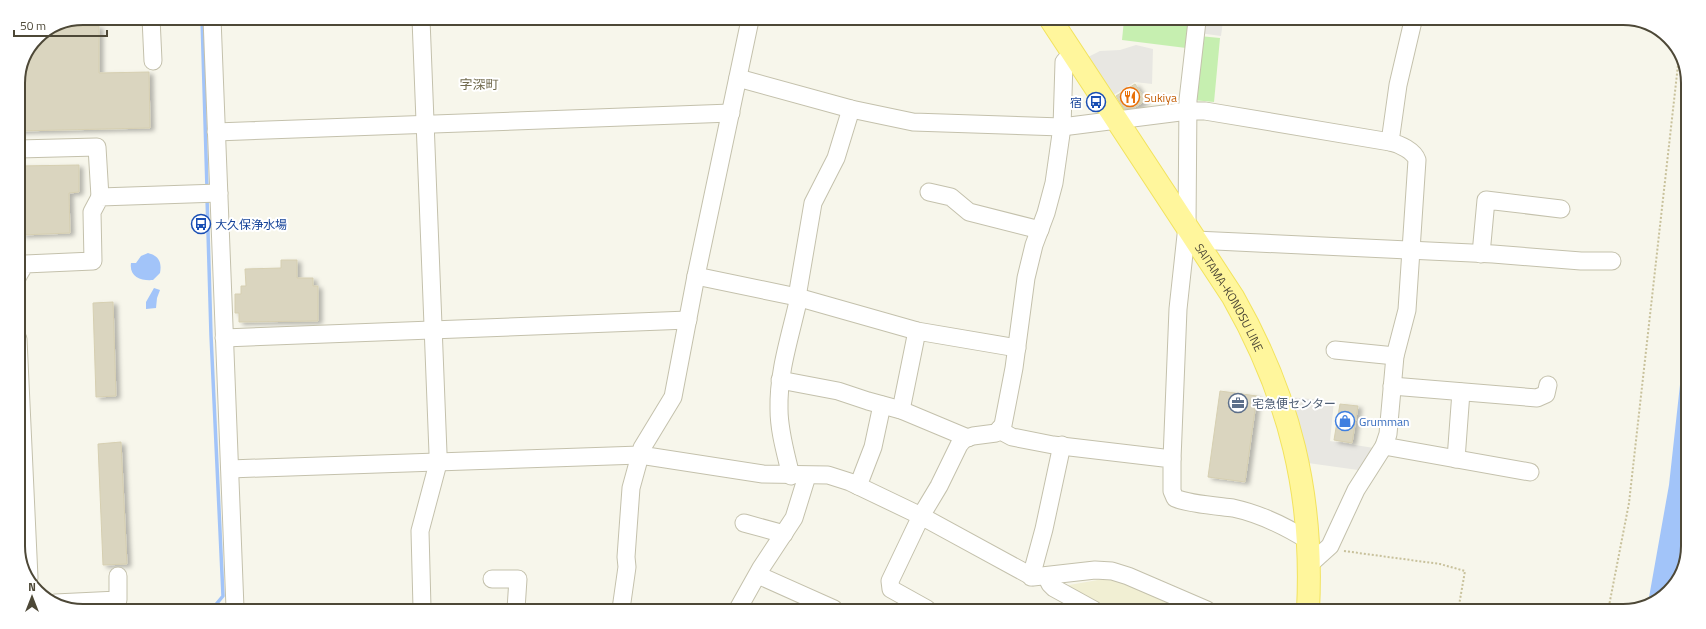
<svg xmlns="http://www.w3.org/2000/svg" width="1706" height="629" font-family="'Titillium Web','Noto Sans JP',sans-serif">
<defs>
<filter id="shadow"><feDropShadow dx="4" dy="2.5" stdDeviation="2" flood-color="#0004"/></filter>
</defs>
<rect width="100%" height="100%" fill="#f7f6eb"/>
<path fill="#f1efd3" d="M1115 577 1189 610H1101L1058 587Z"/>
<g fill="#c6efb0">
<path d="M1124 20H1189L1186 48 1122 40Z"/>
<path d="M1199 36 1220 38 1214 102 1193 100Z"/>
</g>
<g fill="#e8e7e2">
<path d="M1201 21H1223L1221 36 1199 33Z"/>
<path d="M1136 45 1153 49 1152 84 1135 82 1112 96 1086 58 1100 51 1120 50Z"/>
<path d="M1288 397 1334 401 1330 441 1374 448 1362 468 1358 470 1308 463 1300 428Z"/>
</g>
<g fill="#a2c4f9">
<path d="M148 253C159 256 162 262 160 273L153 280C141 281 129 277 131 263H136L141 256Z"/>
<path d="M154 288 160 290 157 298 156 308 146 309V302Z"/>
<path d="M1686 330 1684 567 1659 600 1648 603 1669 485Z"/>
</g>
<g fill="none" stroke-linecap="round" stroke-linejoin="round">
<g stroke="#a2c4f9" stroke-width="3.5">
<path d="M202 18 207 189"/>
<path d="M207 197 211 335 223 596 213 608"/>
</g>
</g>
<g fill="#dad5bf" stroke="#d6cfb1" filter="url(#shadow)">
<path d="M62 26H99V73L149 72 150 128 18 131V79L37 37 52 31 62 30Z"/>
<path d="M1135 84 1146 100 1134 108 1124 109 1116 96Z"/>
<path d="M79 165V192L69 193 70 233 22 235 21 196H18V166Z"/>
<path d="M281 260H297V278H313V286H318V321L239 322V313H235V294H241V286H246L245 269 281 268Z"/>
<path d="M113 302 116 396 96 397 93 303Z"/>
<path d="M1220 391 1257 396 1245 482 1208 477Z"/>
<path d="M1340 404 1358 406 1352 443 1334 440Z"/>
<path d="M121 442 127 564 103 565 98 444Z"/>
</g>
<g fill="none" stroke-linecap="round" stroke-linejoin="round">
<g stroke="#c4c1ac" stroke-width="19">
<g id="minor">
<path d="M151 18 153 61"/>
<path d="M212 18 235 608"/>
<path d="M421 19 438 453 437 467 420 531 422 608"/>
<path d="M738 78 851 109 913 122 1062 127 1188 111H1205L1390 142"/>
<path d="M216 132 731 113"/>
<path d="M18 149 97 147 100 197"/>
<path d="M929 192 951 197 969 212 1040 230"/>
<path d="M1195 240 1493 254 1581 261H1612"/>
<path d="M1481 254 1486 200 1561 209"/>
<path d="M18 276 25 264 93 261 92 212 100 197 219 193"/>
<path d="M696 276 797 297 917 331 1017 348"/>
<path d="M797 297 813 203 836 158 851 109"/>
<path d="M224 338 688 320"/>
<path d="M18 339 29 578"/>
<path d="M1335 350 1395 356"/>
<path d="M780 380 838 391 868 401 901 410 968 438"/>
<path d="M1392 386 1537 398 1546 394 1548 385"/>
<path d="M901 410 917 331"/>
<path d="M999 430 1012 437 1053 445 1172 459V491L1175 498C1188 504 1217 506 1233 508 1261 514 1285 526 1309 541"/>
<path d="M1384 446 1530 472"/>
<path d="M1172 459 1178 309 1187 226 1188 100 1197 21"/>
<path d="M1456 459 1461 392"/>
<path d="M230 469 640 455 763 474 828 475 850 482 921 516 1033 577 1095 570 1112 571 1128 576 1207 610"/>
<path d="M791 476C786 454 779 432 779 409 778 371 791 334 799 297"/>
<path d="M858 486 873 447 882 405"/>
<path d="M744 523 784 534"/>
<path d="M1310 564 1330 546 1356 490 1384 446 1388 434 1395 356 1407 310 1417 160C1414 151 1400 144 1390 142L1398 85 1413 21"/>
<path d="M758 575 834 609"/>
<path d="M1046 576 1050 584 1054 588 1094 610"/>
<path d="M1031 577 1044 529 1062 445"/>
<path d="M492 579H518L516 609"/>
<path d="M55 603 118 600V576"/>
<path d="M621 609 627 567 626 557 631 488 642 448 673 397 696 276 750 20"/>
<path d="M738 609 761 568 794 518 807 476"/>
<path d="M927 609 891 589 890 581 921 516 939 486 959 445 964 439 973 436 996 433 1003 425 1014 368 1026 278 1034 245 1046 213 1054 183 1062 127 1064 62 1072 53"/>
</g>
</g>
<g stroke="#f2e35e" stroke-width="24">
<g id="major">
<path id="s1" d="M1051 20 1233 297C1290 397 1314 495 1308 610"/>
</g>
</g>
<g stroke="#c8c19b" stroke-width="2" stroke-dasharray="2 2" stroke-linecap="butt">
<path d="M1344 551 1440 564 1465 571 1458 611"/>
<path d="M1608 611 1629 503 1679 56"/>
</g>
<use href="#minor" stroke="#fff" stroke-width="17"/>
<use href="#major" stroke="#fff69c" stroke-width="22"/>
</g>
<defs>
<g id="restaurant-ring" transform="scale(1)"><circle r="9.5" fill="#fff" stroke="#e8710a" stroke-width="1.5"/><path d="M-5-6h1v4h1v-4h1v4h1v-4h1v5L-1.5 .5V6h-2V.5L-5-1ZM5-6V6H3V1.5H1.5Q1.5-4 5-6Z" fill="#e8710a"/></g>
<g id="bus-ring" transform="scale(1)"><circle r="9.5" fill="#fff" stroke="#1a4fb4" stroke-width="1.5"/><path d="M-5-6H5V4H4V6H2V4H-2V6H-4V4H-5ZM-3.5-4V0h7V-4ZM-3.5 1.2v1.5H-2V1.2ZM2 1.2v1.5H3.5V1.2Z" fill="#1a4fb4"/></g>
<g id="office-ring" transform="scale(1)"><circle r="9.5" fill="#fff" stroke="#5c6f8a" stroke-width="1.5"/><path d="M-6-3h4V-5.5h4V-3h4V5H-6ZM-1-4.5V-3h2v-1.5ZM-6 0V1H6V0Z" fill="#5c6f8a"/></g>
<g id="shop-ring" transform="scale(1)"><circle r="9.5" fill="#fff" stroke="#3f7fe0" stroke-width="1.5"/><path d="M-5-2.5h2.3a2.7 3.5 0 0 1 5.4 0H5L5.5 6h-11ZM-1.5-2.5h3a1.5 2.3 0 0 0-3 0Z" fill="#3f7fe0"/></g>
</defs>
<g fill-rule="evenodd">
<use href="#restaurant-ring" x="1130" y="97"/>
<use href="#bus-ring" x="1096" y="102"/>
<use href="#bus-ring" x="201" y="224"/>
<use href="#office-ring" x="1238" y="403"/>
<use href="#shop-ring" x="1345" y="421"/>
</g>
<g text-anchor="middle" dominant-baseline="central" stroke-width="4" stroke-linejoin="round" paint-order="stroke">
<g font-size="12" fill="#c56008" stroke="#fff" text-anchor="start">
<text x="1144" y="97">Sukiya</text>
</g>
<g font-size="12" fill="#164399" stroke="#fff" text-anchor="end">
<text x="1082" y="102">宿</text>
<text x="215" y="224" text-anchor="start">大久保浄水場</text>
</g>
<g font-size="12" fill="#4d4837" stroke="#fff">
<text stroke="none"><textPath href="#s1" startOffset="330">SAITAMA-KONOSU LINE</textPath></text>
</g>
<g font-size="12" fill="#4e5e75" stroke="#fff" text-anchor="start">
<text x="1252" y="403">宅急便センター</text>
</g>
<g font-size="12" fill="#366cbe" stroke="#fff" text-anchor="start">
<text x="1359" y="421">Grumman</text>
</g>
<g font-size="13" fill="#716a4d" stroke="#fff">
<text x="479" y="84">字深町</text>
</g>
</g>
<path d="M0 0H1706V629H0ZM83 25H1623A58 58 0 0 1 1681 83V546A58 58 0 0 1 1623 604H83A58 58 0 0 1 25 546V83A58 58 0 0 1 83 25Z" fill="#fff" fill-rule="evenodd"/>
<path fill="none" stroke="#4d4837" stroke-width="2" d="M83 25H1623A58 58 0 0 1 1681 83V546A58 58 0 0 1 1623 604H83A58 58 0 0 1 25 546V83A58 58 0 0 1 83 25Z"/>
<g transform="translate(32 597)" stroke="#ffffff" stroke-width="3" paint-order="stroke">
<path d="M0-3L7 15L0 10L-7 15Z" fill="#4d4837"/>
<text y="-6" font-size="11" font-weight="bold" text-anchor="middle" fill="#4d4837">N</text>
</g>
<path d="M14 30v6h93v-6" fill="none" stroke="#4d4837" stroke-width="2"/>
<text x="20" y="30" font-size="12" fill="#4d4837" stroke="#ffffff" stroke-width="3" paint-order="stroke">50 m</text>
</svg>
